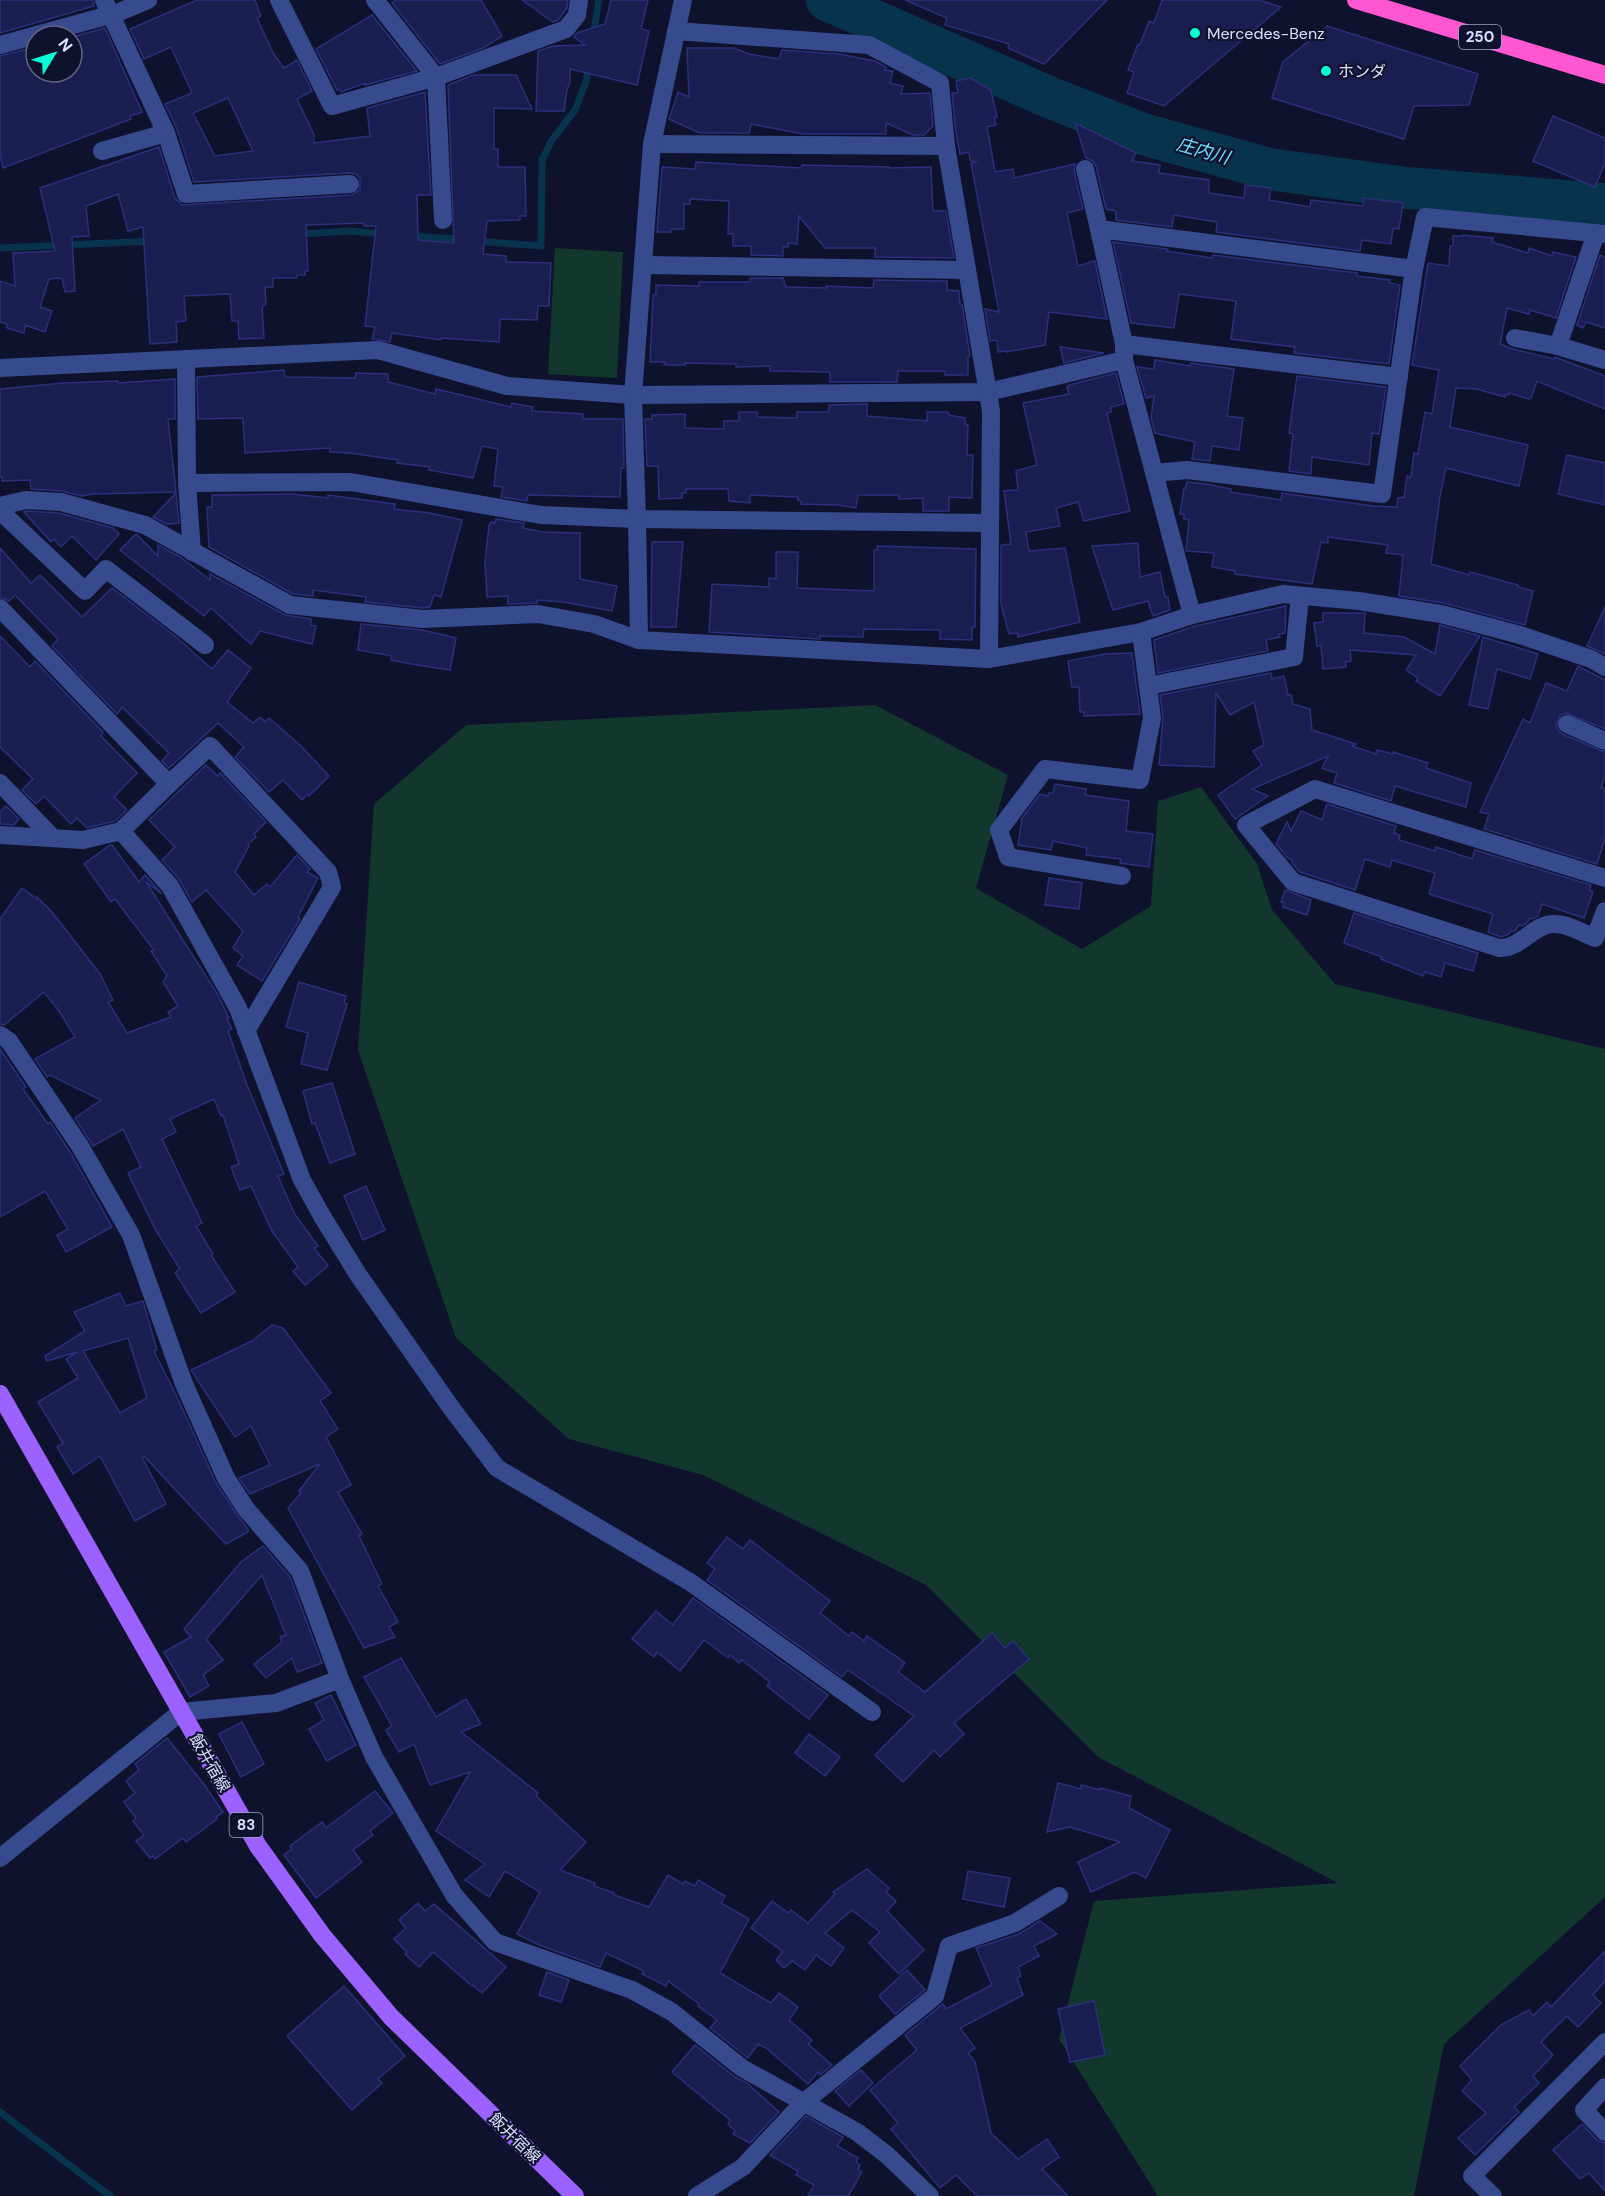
<svg xmlns="http://www.w3.org/2000/svg" width="1605" height="2196" font-family="'DM Sans','Noto Sans JP',sans-serif">
<rect width="100%" height="100%" fill="#0f122c"/>
<g fill="#12372c">
<path d="M555 248 623 252 617 378 548 374Z"/>
<path d="M875 705 1008 775 976 888 1082 949 1151 906 1158 801 1201 787 1257 864 1272 910 1335 984 1605 1049V1897L1444 2044 1414 2196H1158L1059 2039 1094 1901 1338 1883 1098 1757 926 1585 703 1475 569 1439 456 1338 358 1050 374 804 466 725Z"/>
</g>
<g fill="none" stroke-linecap="round" stroke-linejoin="round">
<g stroke="#07334d" stroke-width="7">
<path d="M593 36 599 0"/>
<path d="M299 234 350 231 383 234"/>
<path d="M409 236 461 239"/>
<path d="M475 241 541 246 542 160 552 140 575 110 586 82 589 65"/>
<path d="M0 248 153 241"/>
<path d="M0 2112 110 2196"/>
</g>
<path stroke="#07334d" stroke-width="42" d="M827 0 1051 98 1143 134 1269 169 1407 188 1605 204"/>
</g>
<g fill="#1a1d4f" stroke="#2b2f7c" stroke-width="1.5" fill-rule="evenodd">
<path d="M0 0H93L94 6 0 33Z"/>
<path d="M197 0H255L261 16 257 18 273 53 284 68 297 60 312 91 297 99 314 135V143L370 136 367 108 425 92 431 195H417L418 240 454 243 448 85 473 75H516L532 109 494 108V149H498V167H525L526 216H520V220L487 221 483 254 506 256V262L551 263 549 306H538L537 320 500 319 499 342 441 338V340L392 333 390 342 372 339 375 327 365 326 376 226H364V223L306 225 308 271H305V275H297V278H273V287H265L266 305 262 306 264 338 239 339 238 321H232L230 294 184 296 186 321 176 322 177 342 150 344 143 227 128 231 118 194 86 206 89 236 72 237 75 291 65 292 62 278 49 279 40 307 52 311 45 332 25 325 24 333 7 328V324L0 322V281L15 286 13 253 55 251 40 188 159 147 175 198 182 205 351 195 360 190V178L356 174 349 173 194 182 177 129 165 104 192 93 171 47 144 59 130 29ZM228 98 253 151 215 156 193 113Z"/>
<path d="M396 0H481L502 36 483 48 440 64 392 3Z"/>
<path d="M522 0H568L567 8 558 20 553 22Z"/>
<path d="M611 0H648L641 29 649 31 637 85 570 69V82L567 90 564 111H536L538 51 553 46 585 45 574 37 577 33 605 24Z"/>
<path d="M905 0H1107L1044 64 1008 48 1009 44 945 25 947 18Z"/>
<path d="M1162 0H1259L1281 7 1164 106 1127 93 1134 72 1128 70 1138 44 1140 45 1149 21 1154 23Z"/>
<path d="M372 15 417 71 365 85V83L341 92 340 89 337 90 316 49Z"/>
<path d="M1327 26 1478 74 1469 105 1414 106 1404 139 1272 98 1283 62Z"/>
<path d="M105 28 142 112 130 116 131 119 3 168 0 153V56L28 49 34 72H72V37Z"/>
<path d="M687 48H734L749 54 779 59 782 50 839 54 875 61 886 67 885 70 893 71 890 83 903 86 901 94 930 93 933 126 924 135H913L886 123V134H803L751 124 749 133H700L669 119 678 92 689 97Z"/>
<path d="M970 78 991 90 997 117H994L996 125 987 127 995 172 1013 169 1014 178 1075 164 1074 172 1083 209 1067 213 1078 266 1095 261 1107 319 1049 312 1045 345 1006 352V351L998 352 997 340 990 341 985 309 999 312 971 163 976 162 970 160 969 152 960 154 956 133 952 93H958L956 81Z"/>
<path d="M1553 116 1605 138V163L1595 187 1533 161Z"/>
<path d="M1075 123 1136 153 1132 161 1160 165 1159 173 1209 180V193L1244 198 1245 185 1271 188 1269 200 1310 207 1311 200 1363 206 1364 198 1403 203 1399 229 1393 228 1391 244 1362 240 1360 251 1216 232 1217 222 1174 215 1172 227 1116 220V211L1106 209 1096 166 1093 161 1086 158Z"/>
<path d="M696 162 801 168 802 165 889 167 888 168 931 167 933 211H946L954 258 875 257V248H825L799 216 797 244 788 243V247H783V256L751 255V246H733V234H728L729 201 690 199V204H684V229H671V232H657L662 167 695 169Z"/>
<path d="M1463 235 1493 238 1492 242 1528 253 1529 248 1552 256 1553 252 1576 257 1556 318 1530 310 1529 314 1507 308 1500 344 1513 349 1554 359 1555 357 1605 376V409L1537 381 1531 398 1529 399 1509 393V395L1506 394 1505 397 1477 389 1456 388 1450 427 1528 445 1519 486 1446 468 1440 496 1431 564 1469 575 1470 572 1518 585V587L1533 591 1525 625 1444 603 1399 596 1403 555 1386 553 1388 545 1328 537V543L1321 542 1312 584 1235 574V571L1212 567 1214 553 1186 551 1189 520 1184 519V514H1180L1184 488H1186L1187 482 1206 484 1231 489 1230 492 1281 500 1282 493 1373 506 1397 507 1398 498 1404 497 1407 476 1411 477 1414 453 1418 454 1425 412 1432 414 1439 370 1412 365 1428 263 1449 266 1450 246H1453V236H1463Z"/>
<path d="M1113 242 1168 249 1167 251 1212 258 1213 255 1357 273V276L1390 280 1389 283 1400 285 1389 364 1294 353 1295 347 1231 339 1236 301 1179 294 1174 328 1131 323Z"/>
<path d="M1600 255 1605 257V328L1586 322 1583 328 1577 325Z"/>
<path d="M750 278H783L786 287 826 288V286L873 288 874 280 947 281V290L959 291 960 304 962 305 970 356 968 357V375H945V371H898L897 382H830V372L770 371V366L736 367V364L685 363V365H664L665 362H650L653 295 656 294V285L699 286V282H750Z"/>
<path d="M1060 347 1104 353 1064 363Z"/>
<path d="M1155 360 1190 366 1191 363 1234 369 1227 416 1243 418 1239 450 1212 446 1210 461 1192 459 1195 442 1155 433 1151 418 1154 396 1146 398 1137 367 1154 369Z"/>
<path d="M284 370 285 377 355 378 356 373 388 374V382L435 394 436 389 511 407 512 403 533 407 532 411 583 414V419H623L624 468H621L620 497 528 495 527 501 501 497 503 487 494 486 498 449 482 446 473 478 429 470 430 467 397 463 398 460 391 459 350 453 330 452V448L245 453 243 418 198 419 197 377Z"/>
<path d="M1116 373 1124 404 1111 407V412L1107 413 1130 511 1084 521 1078 502 1056 508 1060 526 1026 532 1029 551 1065 548 1080 622 1018 637V633L1009 634 1001 604V545L1011 544 1004 491 1018 490 1016 471 1037 465 1023 403 1069 394 1067 387H1069V385Z"/>
<path d="M1297 376 1386 387 1379 434 1372 433 1369 465 1312 457 1311 474 1289 471 1293 434 1289 433Z"/>
<path d="M175 379V419H168L176 492 93 494 82 496 62 491 31 489 30 480 2 481 3 477H0V389L64 383 118 381V383Z"/>
<path d="M867 404V416L927 421V412H948L949 415 965 418V424L968 425 967 455H973L972 498 949 497V511H923V498L899 499V495H858L856 508 838 505 801 504V501L798 500V497L750 495V503L729 501 728 489H686V493H682V498L659 499 658 466H647L645 419H652V415L685 414V428L724 429V421H739V412H757V417L797 418V412H829V405Z"/>
<path d="M1567 455 1605 463V505L1558 494Z"/>
<path d="M176 493 179 523 166 524 153 517Z"/>
<path d="M292 494 328 498V495L395 504 394 509 430 513 462 520 441 597 434 595 430 607 423 608 365 602 366 597 313 590V596L293 594 209 547 207 507H212V495Z"/>
<path d="M27 511 59 513 113 528 119 534 96 560 72 536 61 547 54 539 51 542 24 512Z"/>
<path d="M496 519 524 523 523 528 542 532 580 533V579L617 586 612 611 563 602 537 600V603L508 604V596L487 597 485 562 489 526 491 522 495 523Z"/>
<path d="M136 534 158 556V545L180 557 210 580V574L285 615 311 619V625L316 626 312 644 260 631 251 644 211 608 204 616 120 550Z"/>
<path d="M652 542H683L676 627H651Z"/>
<path d="M1138 543 1140 577 1160 572 1165 597H1168L1170 610 1153 616 1148 601 1113 610 1092 546Z"/>
<path d="M877 546 976 549 975 627H972V640L940 639V630L864 629 863 637 820 636V639L709 632 712 584 769 587V578L776 579V552H798L797 588 874 591V550H877Z"/>
<path d="M0 548 31 583 40 575 82 617 112 588 175 636 212 669 228 650 251 668 227 702 253 723 260 717 265 722 269 718 300 745 329 776 309 796 308 794 302 800 283 780 269 792 235 757 244 747 218 723 169 768 162 761 169 753 122 707 117 714 52 646 58 639 15 595 9 601 0 597Z"/>
<path d="M1286 606 1285 633 1279 634 1280 637 1266 640 1268 651 1158 673 1154 640 1195 626Z"/>
<path d="M1605 607V654L1587 646Z"/>
<path d="M1323 613H1365L1364 633 1404 637 1435 654 1440 625 1480 636 1440 696 1416 681 1418 678 1406 670 1416 655 1350 650 1351 661 1345 662 1346 667 1323 669 1321 645 1317 646 1314 623 1323 622Z"/>
<path d="M361 624 423 630 456 638 450 670 411 664 391 660 392 656 358 650Z"/>
<path d="M0 636 30 667 35 661 103 732 101 736 137 773 114 797 127 810 115 821 87 828 77 818 71 824 44 796 36 804 22 790 33 779 0 747Z"/>
<path d="M1483 637 1538 654 1530 679 1497 669 1488 709 1469 705Z"/>
<path d="M1132 653 1140 714 1084 716V712H1080L1079 687H1072L1068 661 1105 654Z"/>
<path d="M1578 666 1605 680V729L1566 713 1560 715 1556 725 1558 730 1562 734 1605 752V776L1601 788H1605V838L1597 864 1484 829 1489 814 1480 812 1523 719 1530 723 1546 683 1567 691Z"/>
<path d="M1271 673 1272 679 1284 676 1288 695H1291L1293 704 1310 709 1312 730 1356 744 1352 746 1376 754 1377 750 1393 754V752L1428 763 1426 768 1471 783 1466 807 1395 786 1391 801 1334 783 1337 773 1322 768 1328 756 1252 789 1268 796 1235 819 1218 795 1262 765 1253 751 1264 745 1254 702 1230 715 1216 693 1214 767 1159 765 1163 717 1160 695Z"/>
<path d="M206 765 218 776 220 773 266 822 254 834 256 837 248 844 249 846 235 872 254 895 267 884 270 887 297 855 310 869 307 872 318 878 298 917 300 919 262 981 237 965 243 956 233 948 243 931 206 890 192 902 179 879 162 860 175 847 149 820Z"/>
<path d="M1055 784 1086 789 1085 795 1129 801 1126 831 1153 834 1149 867 1120 863 1121 859 1086 855 1087 848 1053 841 1051 850 1018 845 1022 818 1040 794 1048 796 1049 793H1053Z"/>
<path d="M1327 804 1396 826 1394 833 1400 835 1399 840 1435 851 1436 847 1472 859 1475 850 1591 885 1589 890 1593 892 1584 918 1542 904 1538 916 1532 919 1529 918 1528 922 1522 926 1519 925 1515 931H1511L1509 934 1501 937 1488 932 1493 914 1429 894 1435 873 1392 860 1390 867 1365 859 1355 890 1300 872 1292 863 1293 860 1288 858 1276 844 1287 822 1291 831 1301 811 1322 820Z"/>
<path d="M6 806 19 819 14 825 0 824V812Z"/>
<path d="M110 845H112L139 882 145 875 161 893 162 894 146 882 218 995 229 1018 227 1019 232 1029 228 1031 247 1085 284 1174 278 1176 294 1213 318 1246 314 1248 328 1266 305 1285 293 1271 298 1267 272 1231 251 1186 240 1190 231 1167 239 1164 223 1115 221 1116 214 1099 170 1119 176 1132 162 1139 202 1223 196 1226 213 1254 211 1255 235 1292 201 1313 175 1273 180 1269 155 1229 128 1173 141 1167 123 1129 93 1146 75 1118 101 1100 50 1075 47 1077 35 1059 75 1037 59 1011 44 992 4 1025 0 1024V919L22 888 37 899V897L52 912 100 974 113 1000 108 1002 127 1033 171 1017 168 1012 178 1006 163 982 167 976 151 951 154 950 115 899 111 902 84 864Z"/>
<path d="M1049 878 1082 883 1079 909 1045 905Z"/>
<path d="M1285 890 1311 900 1307 915 1283 907 1284 903 1281 902Z"/>
<path d="M1354 913 1478 953 1473 971 1445 963 1441 977 1425 972 1423 976 1381 959 1382 957 1344 943Z"/>
<path d="M299 982 346 996 344 1003 347 1004 327 1070 301 1064 308 1033 286 1027Z"/>
<path d="M0 1049 26 1087 23 1089 48 1124 50 1122 70 1152 112 1227 66 1252 57 1235 68 1229 45 1191 0 1217Z"/>
<path d="M332 1083 355 1154 330 1163 315 1123 312 1124 303 1091Z"/>
<path d="M366 1186 385 1230 363 1240 344 1196Z"/>
<path d="M120 1293 126 1306 143 1301 157 1350 154 1351 178 1399 216 1483 237 1515 248 1529V1532L226 1544 144 1456 142 1457 166 1504 135 1521 100 1456 73 1474 57 1447 63 1443 38 1402 78 1378 66 1359 77 1352 47 1361 45 1356 85 1331 74 1312ZM128 1338 147 1398 120 1413 83 1351Z"/>
<path d="M272 1325 283 1328 331 1393 320 1401 338 1429 326 1437 351 1485 338 1492 362 1534 359 1536 382 1584 378 1586 398 1622 389 1627 395 1637 364 1648 288 1508 301 1493 299 1491 320 1464 250 1494 239 1478 270 1465 251 1426 235 1437 191 1370 252 1341Z"/>
<path d="M727 1537 743 1549 750 1540 830 1601 820 1613 849 1636 852 1632 864 1641 867 1636 905 1663 898 1672 925 1692 992 1633 1005 1648 1013 1641 1029 1659 954 1723 964 1734 940 1757 934 1750 903 1782 875 1755 914 1716 848 1670 842 1677 707 1580 715 1569 707 1563Z"/>
<path d="M263 1546 290 1577 322 1663 297 1672 292 1658 266 1678 254 1664 282 1642 280 1637 286 1635 262 1575 206 1639 223 1660 203 1675 209 1686 190 1697 164 1652 191 1637 184 1629 241 1562Z"/>
<path d="M693 1598 828 1695 809 1719 767 1686 770 1682 742 1660 739 1663 730 1655 728 1658 704 1640 680 1671 657 1652 654 1657 632 1639 656 1611 673 1625Z"/>
<path d="M401 1658 436 1717 466 1699 481 1724 461 1732 538 1793 536 1796 586 1842 560 1870 595 1883 594 1886 614 1893V1895L649 1907 668 1875 683 1884 685 1881 695 1886 698 1880 725 1896 721 1903 749 1919 720 1973 771 2003 779 1993 798 2007 789 2020 812 2040 808 2044 832 2065 820 2075 818 2072 808 2084 766 2048 758 2044 748 2058 710 2028 717 2020 698 2006 699 2004 668 1981 666 1986 642 1974 644 1971 606 1953 600 1967 539 1945 517 1934 540 1892 505 1871 489 1897 465 1880 485 1864 436 1831 470 1772 430 1785 414 1744 399 1752 386 1730 392 1726 364 1677Z"/>
<path d="M331 1695 356 1745 327 1761 309 1729 324 1720 315 1703Z"/>
<path d="M242 1722 264 1764 241 1777 219 1734Z"/>
<path d="M809 1734 840 1757 825 1776 795 1753Z"/>
<path d="M167 1738 203 1783 223 1812 216 1817 217 1819 186 1842 183 1838 155 1859 153 1856 150 1858 136 1841 144 1835 133 1821 136 1818 124 1802 135 1793 126 1781 139 1770 135 1764Z"/>
<path d="M1058 1783 1081 1789V1785L1100 1790V1788L1131 1796 1129 1808 1170 1830 1146 1878 1135 1872 1091 1892 1078 1862 1120 1842 1070 1827 1047 1832Z"/>
<path d="M375 1791 393 1813 370 1831 373 1835 353 1850 362 1862 316 1898 284 1855 292 1849 290 1846 322 1822 326 1828Z"/>
<path d="M867 1869 889 1888 886 1892 896 1901 887 1911 924 1950 899 1974 869 1943 880 1932 852 1910 825 1933 844 1948 831 1966 816 1955 805 1970 792 1961 784 1968 776 1960 782 1953V1951L751 1928 772 1901 788 1913 791 1910 808 1923 835 1894 833 1892Z"/>
<path d="M968 1871 1010 1878 1004 1907 963 1899Z"/>
<path d="M418 1903 425 1911 434 1904 506 1967 482 1993 473 1985 472 1986 433 1952 419 1967 405 1954 407 1952 394 1939 406 1928 399 1920Z"/>
<path d="M1040 1921 1057 1934 1034 1946 1039 1956 1018 1967 1021 1976 1017 1978 1023 1995 960 2028 975 2048 968 2053 975 2062 991 2133 1018 2159 1047 2139 1059 2157 1042 2169 1068 2196H977L956 2175 940 2188 891 2129 898 2123 870 2090 917 2050 905 2035 943 2004 946 2009 992 1985 976 1948 1019 1934Z"/>
<path d="M1605 1951V1981L1593 1995 1601 2003 1578 2027 1567 2016 1541 2042 1553 2055 1533 2076 1539 2083 1514 2107 1519 2112 1475 2155 1458 2138 1486 2113 1462 2091 1472 2080 1460 2066 1501 2025 1529 2010 1533 2016 1547 2002 1551 2007Z"/>
<path d="M907 1970 925 1990 895 2014 879 1996Z"/>
<path d="M547 1972 569 1980 561 2002 539 1995Z"/>
<path d="M344 1986 405 2056 378 2079 382 2083 352 2110 287 2036Z"/>
<path d="M1094 2001 1105 2055 1070 2062 1058 2009Z"/>
<path d="M695 2045 735 2077 747 2083 779 2112 750 2143 733 2134 735 2131 728 2124 730 2120 672 2072Z"/>
<path d="M861 2070 873 2083 849 2106 835 2091Z"/>
<path d="M806 2116 843 2137 837 2146 858 2158 856 2162 860 2165 858 2170 862 2172 848 2196H808L814 2185 796 2175 798 2171 770 2155Z"/>
<path d="M1582 2124 1597 2140 1605 2143V2191L1589 2173 1580 2179 1553 2150Z"/>
</g>
<g fill="none" stroke-linecap="round" stroke-linejoin="round">
<g stroke="#374a8e" stroke-width="18">
<path d="M104 0 166 133 186 194 350 184"/>
<path d="M279 0 332 106 436 77 566 29 577 15 579 0"/>
<path d="M375 0 436 77 443 220"/>
<path d="M676 31 869 45 940 83 946 146"/>
<path d="M0 45 117 13 148 0"/>
<path d="M102 151 166 133"/>
<path d="M1085 169 1099 229"/>
<path d="M643 265 967 270"/>
<path d="M1515 338 1558 346 1605 360"/>
<path d="M1124 344 1399 377"/>
<path d="M1558 346 1596 233"/>
<path d="M186 359 187 483 192 552"/>
<path d="M0 368 378 350 507 386 633 395 988 392 1124 360"/>
<path d="M1154 473 1187 470 1382 494 1414 269 1425 217 1605 234"/>
<path d="M187 483 351 482 541 515 637 519 989 523"/>
<path d="M0 506 26 500 61 502 145 525 290 605 423 619 538 614 594 624 639 640 989 659 991 411 946 146 652 144"/>
<path d="M0 511 85 591 106 569 205 645"/>
<path d="M0 608 169 784 121 831 83 840 0 835"/>
<path d="M1192 615 1124 360V344L1099 229 1414 269"/>
<path d="M639 640 637 519 633 395 652 144 683 0"/>
<path d="M989 659 1141 632 1192 615 1283 594 1359 601 1441 614 1520 635 1591 659 1605 667"/>
<path d="M1148 686 1294 657 1300 596"/>
<path d="M1567 724 1605 741"/>
<path d="M0 783 52 837"/>
<path d="M169 784 210 746 328 872 332 887 246 1031"/>
<path d="M121 831 170 886 238 1008 302 1180 322 1216 357 1273 452 1409 497 1468 690 1582 872 1712"/>
<path d="M1122 876 1008 857 999 830 1045 769 1140 780 1152 718 1141 632"/>
<path d="M1605 878 1315 789 1246 825 1293 882 1499 948C1521 949 1534 923 1555 924 1568 924 1583 933 1595 938L1605 911"/>
<path d="M0 1035 9 1041 80 1146 131 1235 184 1384 226 1478 246 1509 300 1571 340 1679 374 1757 454 1895 495 1942 632 1990 672 2012 742 2068 857 2132 887 2155 930 2196"/>
<path d="M0 1858 181 1712 276 1703 340 1679"/>
<path d="M1605 2087 1584 2110 1605 2132"/>
<path d="M697 2196 743 2167 803 2103 935 1996 949 1946 1015 1923 1059 1896"/>
<path d="M1493 2196 1472 2176 1605 2042"/>
</g>
<path stroke="#9c62ff" stroke-width="18" d="M0 1394 258 1846 322 1935 391 2017 575 2196"/>
<path stroke="#ff56d2" stroke-width="18" d="M1356 0 1605 75"/>
</g>
<g fill="#07ffd8" stroke="#0f122c" stroke-width="2">
<circle cx="1195" cy="33" r="6"/>
<circle cx="1326" cy="71" r="6"/>
</g>
<g text-anchor="middle" dominant-baseline="central" stroke-width="4.5" stroke-linejoin="round" paint-order="stroke">
<g fill="#0f122c" stroke="#9ea2c0" stroke-width="1.5">
<rect x="1459" y="25" width="42" height="24" rx="4.5"/>
<rect x="229.5" y="1813" width="33" height="24" rx="4.5"/>
</g>
<g font-size="15" font-weight="bold" fill="#dbe0ff">
<text x="1480" y="37">250</text>
<text x="246" y="1825">83</text>
</g>
<g font-size="16" fill="#dbe0ff" stroke="#0f122c" text-anchor="start">
<text x="1207" y="33">Mercedes-Benz</text>
<text x="1338" y="71">ホンダ</text>
</g>
<g font-size="16" fill="#dbe0ff" stroke="#0f122c">
<text transform="translate(210 1763) rotate(60)">飯井宿線</text>
<text transform="translate(515 2138) rotate(44)">飯井宿線</text>
</g>
<g font-size="18" font-style="italic" fill="#69e0ff" stroke="#0f122c">
<text transform="translate(1203 151) rotate(16)">庄内川</text>
</g>
</g>
<g transform="translate(54 54) rotate(52)"><circle r="28" fill="#0f122c" stroke="#616480" stroke-width="1.5"/>
<path d="M0-4.5L10 22L0 15L-10 22Z" fill="#07ffd8"/>
<text y="-9" font-size="16" font-weight="bold" text-anchor="middle" fill="#dbe0ff">N</text>
</g>
</svg>
